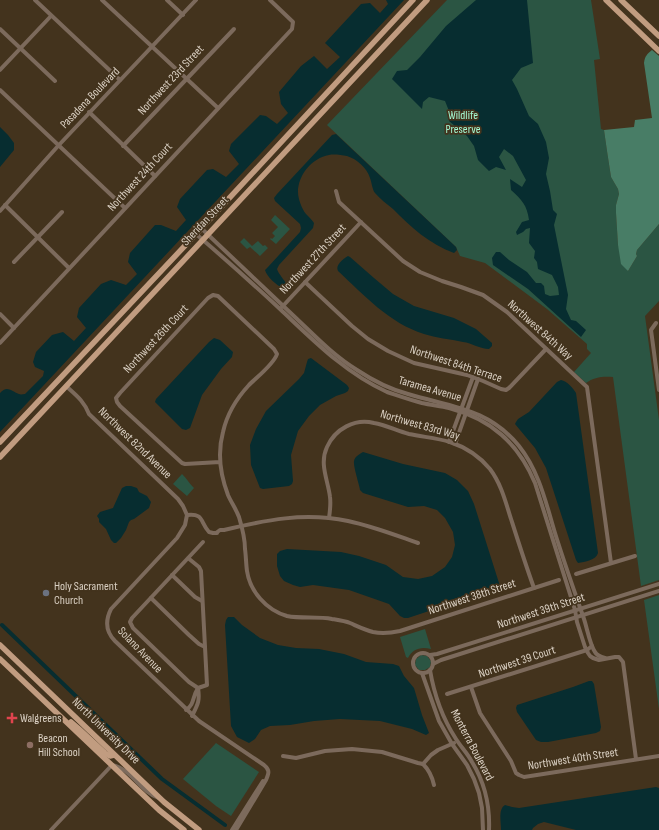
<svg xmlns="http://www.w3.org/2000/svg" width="659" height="830" font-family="'Sofia Sans Condensed',sans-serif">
<rect width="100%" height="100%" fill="#43331d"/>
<g fill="#2b5543">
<path d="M447 0H591L600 59 594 60 601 129 604 130 607 151 611 177 618 189 619 194 616 205V213L618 245 628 271 637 256 636 254 637 250 659 224V301L645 316 659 420V580L641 586 613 377C603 376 594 377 586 383L574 372 591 353 587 349V344L547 309 485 263 460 256 456 247 327 125Z"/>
<path d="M275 215 290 229 276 244 270 239 271 238 272 239 275 236 272 233 278 227 271 220Z"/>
<path d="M244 238 252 246 258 241 263 246 265 245 268 248 260 256 250 247 247 249 240 242Z"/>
<path d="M182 474C187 479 189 483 194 488L187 496 173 484Z"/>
<path d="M659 595V709L644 600Z"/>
<path d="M425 629 431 649C421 646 412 649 408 658L406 657 400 637Z"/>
<path d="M421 655 427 656 431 661 430 667 425 670H419L415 665 416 659Z"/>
<path d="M216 743 259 772 231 816 216 806 183 779Z"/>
</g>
<path fill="#487d66" d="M652 50 659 56V224L637 250 636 254 637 256 628 271 621 264 618 245 616 213V205L619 194 618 189 611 177 607 151 604 130 634 127 635 120 652 118 644 63C645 56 647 54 652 50Z"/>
<g fill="#072d30">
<path d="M386 0H404L0 432V393C7 385 11 391 19 394 21 395 23 394 25 394L43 376 44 371 35 367 33 362 36 352 52 335 63 332 74 341 86 328 77 317 79 308 101 284 111 280 126 285 137 274 128 262 130 253 155 225H161L176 231 186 220 177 207 180 199 207 170 213 169 226 177 239 164 229 151 231 144 260 115 266 116 277 124 288 113 281 104 279 92 301 66 314 56 327 69 340 57 325 43 361 4 370 3 380 13 388 4Z"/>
<path d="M476 0H527L533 63 521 68 512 80 517 89 529 116 538 124 546 142 549 158 546 174 550 191 553 210 557 214 554 225 568 295 566 309 571 320 576 321 586 330 581 337 528 289 493 265 492 258 496 252H500L509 260 527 272 536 283H541L544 286 545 294 550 296 559 295 558 287 552 275 538 269 537 262 534 258 535 251 529 243 530 228 526 229 523 232 517 235 516 232 522 222 529 220C527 205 522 200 511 190L510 179 522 187 526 180 513 156 504 149 499 157 506 170 496 167 489 171 478 160 474 146 467 136 449 121V111L445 101 429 97 423 102 422 109 392 79 397 71 407 70 420 57 446 26Z"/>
<path d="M0 127 8 135 14 143V150L0 167Z"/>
<path d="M336 134 456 247 457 250 454 253C429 244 411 227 393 209 387 204 380 199 375 193 372 189 372 183 370 178 367 168 357 159 347 156 341 155 334 154 329 155 312 158 298 175 298 192 298 199 302 209 306 214 309 217 312 220 314 223L313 228 279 265 277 269C279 275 284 279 287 285L285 287 283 288C276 285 267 277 265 270L268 267 300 232 301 228 300 224 275 201 274 198 277 194 332 135Z"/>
<path d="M348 256 350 257 374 278 393 294 414 306 454 318 476 329 492 343V346L489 349C480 349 472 343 463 342 450 339 436 338 424 334 389 323 364 295 338 271 335 265 343 259 348 256Z"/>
<path d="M214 338 220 340 233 352 232 357 221 369 202 395 190 428 186 430 182 429 155 402 156 399 209 342Z"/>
<path d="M311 358 347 385 349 388 348 391 345 393 336 396 320 405 309 416 298 431 291 455 293 481 292 484 289 486 263 489 260 488 251 465 250 445 256 429 266 411 299 379 304 373 307 362 308 359Z"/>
<path d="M561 380C567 381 573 388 576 393L598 553C596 560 585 562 578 563L576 560 546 468 535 448 515 424 516 422 518 419 529 412 557 382Z"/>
<path d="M363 452 403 464 445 473 457 480 468 491 474 504 499 583 498 587 495 589 408 618H404L400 616 389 604 349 590 313 585 300 587 293 585 284 581 280 576 277 566V554L280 551 287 549 341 552 359 556 386 565 403 577 418 579 432 576 445 567 452 557 455 545 453 532 445 518 437 510 424 506 408 507 363 493 360 490C359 484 353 466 354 461 355 456 360 454 363 452Z"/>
<path d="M126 486H131L137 488 139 492 147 496 151 502 149 508 134 519 131 520 129 522 126 530 121 538 116 543H114L111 540 106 529 99 522V519L97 516 100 512 113 508 122 488Z"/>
<path d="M228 617H234L242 625 260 638 278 645 296 648 319 649 344 654 366 662 393 664 399 666 404 676 414 688 422 715 429 733 426 735 412 729 380 721 340 719 314 721 290 725 270 726 261 730 255 739 249 743 237 737 231 726 225 625 226 620Z"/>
<path d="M589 681H592L594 684 601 727 600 731 596 733 548 742H541L536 740 517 712 516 708 517 705 573 687Z"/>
<path d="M656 787 659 788V830H576L544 822 538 824 533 828 532 830H501C501 822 498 809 505 805L512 807 519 808Z"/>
</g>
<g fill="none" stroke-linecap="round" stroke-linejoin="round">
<path stroke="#072d30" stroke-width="4" d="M2 625 162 779 225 825"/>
<g stroke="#7c6a5c" stroke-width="4">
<path d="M35 0 120 80"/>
<path d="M102 0 218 108"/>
<path d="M167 0 183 15"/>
<path d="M0 29 55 81"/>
<path d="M0 70 51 16"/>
<path d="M0 90 125 208"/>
<path d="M89 112 155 176"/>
<path d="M123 146 234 29"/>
<path d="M336 191 339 202 403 261 420 272 442 281 461 287 483 295 507 312 587 387 611 563"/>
<path d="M5 205 69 268"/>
<path d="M0 211 58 146 196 0"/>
<path d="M201 228C233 258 265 289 297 319 316 337 334 356 357 370 372 380 389 389 408 394 451 407 488 408 519 446 539 471 546 503 555 533 564 562 574 590 584 619 587 628 590 645 595 652 597 656 601 657 605 658"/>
<path d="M196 234C224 258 252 283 280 309 313 340 345 373 387 392 399 396 410 400 422 403 431 405 440 406 449 408 491 419 518 443 535 483L575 610 577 622 585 647 588 653 590 656 593 658 599 660 615 657H619L623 662 636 759"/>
<path d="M14 262 62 212"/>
<path d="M305 282 352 326 368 339 388 351 414 363 467 375 483 381 501 389 506 390 509 388 546 349"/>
<path d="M282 307 361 222"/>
<path d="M0 314 14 328"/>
<path d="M656 323 651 330 659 390"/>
<path d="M0 343 292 29 293 22 270 0"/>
<path d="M66 386C76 395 84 401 89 414L178 499 183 506 187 515"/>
<path d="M449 442 473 377"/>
<path d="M455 444 478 379"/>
<path d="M220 462 185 464 182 463 120 406 117 402 116 398 120 393 208 298 213 295 218 296 274 349 277 354C274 364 257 377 249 385 236 399 227 414 223 432 217 454 220 474 228 495 231 502 236 509 239 517 242 527 245 538 245 549 246 556 246 564 247 571 250 591 266 610 287 616 301 619 318 616 332 619 338 620 345 621 350 623 357 626 365 630 373 632 382 634 391 633 400 631L559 580"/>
<path d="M187 515 185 525 177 538 111 609C105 621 106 632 115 641L199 721 264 765C270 770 269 773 266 780L236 830"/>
<path d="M187 515C204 513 200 522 209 532L213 533H217"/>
<path d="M329 518C330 511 331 504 330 497 328 480 319 464 327 447 335 429 355 418 374 423 386 425 397 431 409 434 423 437 437 438 450 442 465 447 480 457 490 469 502 485 506 504 512 522 519 544 526 566 534 588"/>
<path d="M216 533 220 530H224C266 520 304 512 348 521 372 526 395 535 418 543"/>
<path d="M188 558 199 567 201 571 207 685 198 688 189 682 133 628 130 622 132 618 203 542"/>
<path d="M576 574 635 556"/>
<path d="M172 575 195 597 202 601"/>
<path d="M151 598 189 635 199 644 205 647"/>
<circle cx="423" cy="663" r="10"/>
<path d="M430 655 437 654 659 584"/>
<path d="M433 664 441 660 659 591"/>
<path d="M430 670C434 694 443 719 456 739 461 747 468 754 472 762 485 783 490 806 489 830"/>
<path d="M422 673 439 721 452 744 467 765 474 779 479 793 482 808 483 830"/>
<path d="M471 687 480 713 511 761 516 773 519 775 524 777 659 756"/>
<path d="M447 694 587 650 592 646"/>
<path d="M186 710C195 704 192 697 198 688 200 701 198 704 192 716"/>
<path d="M283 756 296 758 325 751 352 749 382 752 418 763 423 764"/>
<path d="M423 764 431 755 438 750 454 743"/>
<path d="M423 764C429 770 432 776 434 785"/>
<path d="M51 830 112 765C132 769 140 792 159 798"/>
<path d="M232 830 263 781"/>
</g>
<g stroke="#c19c80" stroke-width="5.5">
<path d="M606 0 659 51"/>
<path d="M621 0 659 36"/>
<path d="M0 442 196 234 413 0"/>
<path d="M0 457 427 0"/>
<path d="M0 645 164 802 199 830"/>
<path d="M0 659 159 810 184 830"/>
<path d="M71 722 78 728 105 753 110 756 114 755"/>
</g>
</g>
<circle fill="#6b7280" stroke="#43331d" stroke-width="1.5" cx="46" cy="593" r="4"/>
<path fill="#e0444e" stroke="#43331d" stroke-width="1.5" d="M10 712h4v4h4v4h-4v4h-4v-4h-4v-4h4z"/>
<circle fill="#8d6e63" stroke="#43331d" stroke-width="1.5" cx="30" cy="745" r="4"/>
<g text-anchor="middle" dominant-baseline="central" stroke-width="3.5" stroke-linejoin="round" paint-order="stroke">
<g font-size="12" fill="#dbd1c4" stroke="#43331d">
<text transform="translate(171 80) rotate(-47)">Northwest 23rd Street</text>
<text transform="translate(90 98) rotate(-46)">Pasadena Boulevard</text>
<text transform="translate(140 177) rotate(-47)">Northwest 24th Court</text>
<text transform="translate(205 221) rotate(-47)">Sheridan Street</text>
<text transform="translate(313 259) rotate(-47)">Northwest 27th Street</text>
<text transform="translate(540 330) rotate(42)">Northwest 84th Way</text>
<text transform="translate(156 339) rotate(-47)">Northwest 26th Court</text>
<text transform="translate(456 364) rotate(18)">Northwest 84th Terrace</text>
<text transform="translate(430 389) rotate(16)">Taramea Avenue</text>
<text transform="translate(420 425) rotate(16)">Northwest 83rd Way</text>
<text transform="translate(135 443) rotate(44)">Northwest 82nd Avenue</text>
<text transform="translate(472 597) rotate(-18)">Northwest 38th Street</text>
<text transform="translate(541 611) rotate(-18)">Northwest 39th Street</text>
<text transform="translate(140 650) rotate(46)">Solano Avenue</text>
<text transform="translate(517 662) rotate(-18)">Northwest 39 Court</text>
<text transform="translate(106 731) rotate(44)">North University Drive</text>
<text transform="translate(472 745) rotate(62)">Monterra Boulevard</text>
<text transform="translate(573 759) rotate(-9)">Northwest 40th Street</text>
</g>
<g font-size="12" fill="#a4fad3" stroke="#43331d">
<text x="463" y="115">Wildlife<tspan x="463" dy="14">Preserve</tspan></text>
</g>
<g font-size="12" fill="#dbd1c4" stroke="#43331d" text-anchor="start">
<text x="54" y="586">Holy Sacrament<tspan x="54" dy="14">Church</tspan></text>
<text x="20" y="718">Walgreens</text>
<text x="38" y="738">Beacon<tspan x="38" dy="14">Hill School</tspan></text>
</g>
</g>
</svg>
